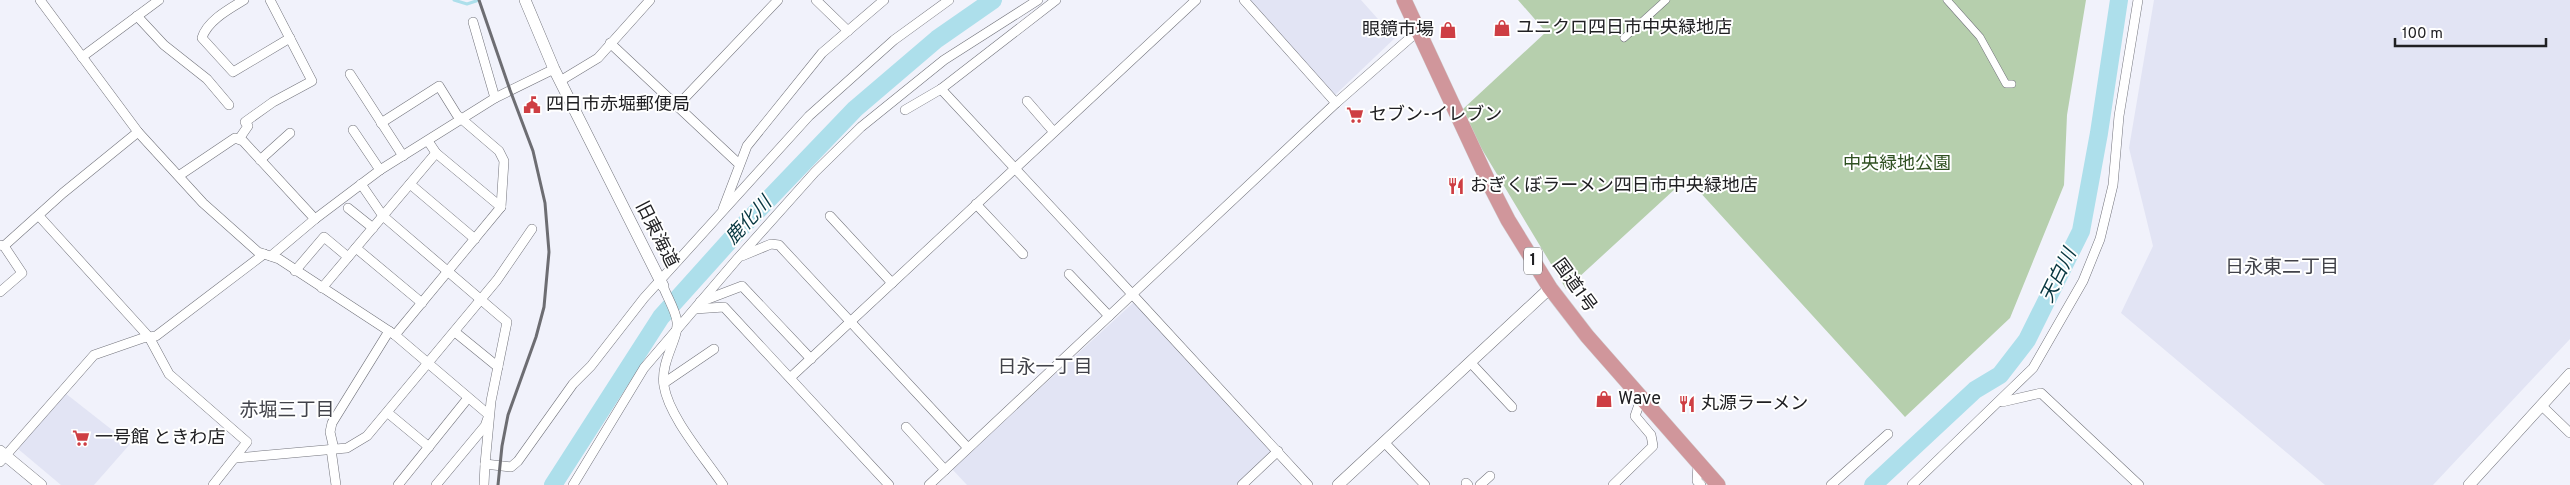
<svg xmlns="http://www.w3.org/2000/svg" width="2570" height="485" font-family="Overpass,'Noto Sans JP',sans-serif">
<rect width="100%" height="100%" fill="#f1f2fb"/>
<g fill="#e2e4f4">
<path d="M1250 0H1361L1395 38 1335 95Z"/>
<path d="M2154 0H2570V339L2433 485H2325L2121 313 2153 246 2129 148Z"/>
<path d="M1134 302 1273 451 1237 485H967L952 469Z"/>
<path d="M65 393 130 444 94 485H61L17 448Z"/>
</g>
<path fill="#b6cfad" d="M1518 0H2086L2067 115 2064 185 2010 318 1905 417 1687 178 1566 289 1477 141 1463 109 1546 32Z"/>
<g fill="none" stroke-linecap="round" stroke-linejoin="round">
<path stroke="#addfeb" stroke-width="3" d="M454 0 467 4 479 0"/>
<g stroke="#addfeb" stroke-width="18">
<path d="M553 485 661 317 741 228 855 109 937 39 993 0"/>
<path d="M1873 485 1975 390 2000 375 2027 340 2081 231 2099 133 2119 0"/>
</g>
<g stroke="#73747c" stroke-width="8">
<g id="pedestrian">
<path d="M1947 0 1980 37 2006 84H2012"/>
<path d="M1624 38 1666 0"/>
</g>
</g>
<g stroke="#73747c" stroke-width="10">
<g id="minor">
<path d="M40 0 138 132 203 203 258 252 279 259 395 335 489 415 485 426 436 485"/>
<path d="M244 0C229 9 207 21 202 38L233 72 290 38"/>
<path d="M816 0 848 31"/>
<path d="M1244 0 1336 103"/>
<path d="M137 16 164 45 207 79 229 105"/>
<path d="M473 22 495 98"/>
<path d="M610 43 739 164"/>
<path d="M82 57 159 0"/>
<path d="M350 74 403 156"/>
<path d="M560 81 598 58 650 0"/>
<path d="M941 89 1132 294"/>
<path d="M1027 101 1053 131"/>
<path d="M678 105 778 0"/>
<path d="M905 110 941 89 1056 0"/>
<path d="M381 123 439 86 457 115 499 151 504 161 501 207 395 335"/>
<path d="M353 130 380 170"/>
<path d="M239 139 248 126 245 122 273 102 312 81 270 0"/>
<path d="M428 141 436 153 501 207"/>
<path d="M260 160 290 133"/>
<path d="M180 175 235 138 243 141 315 219"/>
<path d="M361 184 383 216 507 322 491 401 485 464"/>
<path d="M410 184 475 239"/>
<path d="M976 204 1023 254"/>
<path d="M348 208 373 228"/>
<path d="M723 209 747 146 822 53 884 0"/>
<path d="M39 216 149 337 169 374 247 442 213 485"/>
<path d="M830 216 892 283"/>
<path d="M0 245 4 246 63 193 138 132"/>
<path d="M356 248 422 303"/>
<path d="M271 256 315 219 380 170 495 98 554 69"/>
<path d="M742 256 771 244 779 245 968 448"/>
<path d="M295 271 324 237 348 257"/>
<path d="M1069 274 1109 316"/>
<path d="M663 286C667 297 676 311 677 322 679 339 660 361 664 386 669 417 705 458 723 485"/>
<path d="M322 288 436 153"/>
<path d="M0 292 22 273 4 246"/>
<path d="M1132 294 1308 485"/>
<path d="M700 302 742 286 811 359"/>
<path d="M695 309 724 307 889 485"/>
<path d="M455 332 498 367"/>
<path d="M1470 362 1512 407"/>
<path d="M791 377 1196 0"/>
<path d="M664 383 714 349"/>
<path d="M2002 402 2041 393 2139 485"/>
<path d="M2541 405 2570 433"/>
<path d="M388 413 429 447"/>
<path d="M906 427 945 470"/>
<path d="M1384 442 1425 485"/>
<path d="M331 449 336 485"/>
<path d="M334 449 330 432 332 423 389 331"/>
<path d="M236 458 347 448 367 436 497 280 532 229"/>
<path d="M0 462 94 355 143 338 156 336 264 254"/>
<path d="M1698 463 1697 481 1701 485"/>
<path d="M1466 483 1468 485"/>
<path d="M398 485 468 398"/>
<path d="M484 485 485 464 511 467 518 461 573 384 591 366 644 298 809 116 894 40 949 0"/>
<path d="M573 485 644 368 738 258 815 172 861 127 944 60 1038 0"/>
<path d="M929 485 1336 103 1418 31"/>
<path d="M1242 485 1278 451"/>
<path d="M1480 485 1490 476"/>
<path d="M1613 485 1653 446 1651 435 1635 416 1641 399"/>
<path d="M1831 485 1888 434"/>
<path d="M1912 485 2033 368 2083 281 2100 239 2113 185 2119 116 2138 0"/>
</g>
</g>
<g stroke="#73747c" stroke-width="12">
<g id="tertiary">
<path d="M525 0 554 69 663 286"/>
<path d="M0 451 41 485"/>
<path d="M1338 485 1550 288"/>
<path d="M2469 485 2570 374"/>
</g>
</g>
<g stroke="#d2d2d3" stroke-width="16">
<path id="trunk" d="M1404 0 1489 183 1508 220 1550 288 1587 336 1718 485"/>
</g>
<use href="#pedestrian" stroke="#fff" stroke-width="7"/>
<use href="#minor" stroke="#fff" stroke-width="9"/>
<use href="#tertiary" stroke="#fff" stroke-width="11"/>
<use href="#trunk" stroke="#d0969b" stroke-width="15"/>
<path stroke="#6d6d72" stroke-width="3" d="M479 0 510 90 533 151 545 203 549 252 544 307 536 337 508 415 502 446 498 485"/>
</g>
<defs>
<g id="shop-bare" transform="scale(1.35)"><path d="M-5-2.5h2.3a2.7 3.5 0 0 1 5.4 0H5L5.5 6h-11ZM-1.5-2.5h3a1.5 2.3 0 0 0-3 0Z" fill="#ce3e43" stroke="#fff" stroke-width="2.5" paint-order="stroke"/></g>
<g id="civic-bare" transform="scale(1.35)"><path d="M-.6-6.5H3V-4.5H.6V-3L4-1V1h2V6H-6V1h2V-1L-.6-3ZM-1.2 2.5V6h2.4V2.5Z" fill="#ce3e43" stroke="#fff" stroke-width="2.5" paint-order="stroke"/></g>
<g id="supermarket-bare" transform="scale(1.35)"><path d="M-6-5.5h2.5l.6 2H6L4.5 2H-2.5L-4.4-4H-6ZM-1.5 3.2a1.3 1.3 0 1 0 .1 0ZM3 3.2a1.3 1.3 0 1 0 .1 0Z" fill="#ce3e43" stroke="#fff" stroke-width="2.5" paint-order="stroke"/></g>
<g id="restaurant-bare" transform="scale(1.35)"><path d="M-5-6h1v4h1v-4h1v4h1v-4h1v5L-1.5 .5V6h-2V.5L-5-1ZM5-6V6H3V1.5H1.5Q1.5-4 5-6Z" fill="#ce3e43" stroke="#fff" stroke-width="2.5" paint-order="stroke"/></g>
</defs>
<g fill-rule="evenodd">
<use href="#shop-bare" x="1502" y="28"/>
<use href="#shop-bare" x="1448" y="30"/>
<use href="#civic-bare" x="532" y="105"/>
<use href="#supermarket-bare" x="1355" y="115"/>
<use href="#restaurant-bare" x="1456" y="186"/>
<use href="#shop-bare" x="1604" y="399"/>
<use href="#restaurant-bare" x="1687" y="404"/>
<use href="#supermarket-bare" x="81" y="438"/>
</g>
<g text-anchor="middle" dominant-baseline="central" stroke-width="4" stroke-linejoin="round" paint-order="stroke">
<rect fill="#fff" stroke="#636365" stroke-width="1" x="1524" y="247.5" width="18" height="27" rx="4"/>
<g font-size="16" font-weight="bold" fill="#202023">
<text x="1533" y="261">1</text>
</g>
<g font-size="18" fill="#202023" stroke="#fff" text-anchor="start">
<text x="1516" y="28">ユニクロ四日市中央緑地店</text>
<text x="1434" y="30" text-anchor="end">眼鏡市場</text>
<text x="546" y="105">四日市赤堀郵便局</text>
<text x="1369" y="115">セブン-イレブン</text>
<text x="1470" y="186">おぎくぼラーメン四日市中央緑地店</text>
<text x="1618" y="399">Wave</text>
<text x="1701" y="404">丸源ラーメン</text>
<text x="95" y="438">一号館 ときわ店</text>
</g>
<g font-size="18" fill="#2f5021" stroke="#fff">
<text x="1897" y="164">中央緑地公園</text>
</g>
<g font-size="18" fill="#202023" stroke="#fff">
<text transform="translate(656 235) rotate(63)">旧東海道</text>
<text transform="translate(1574 286) rotate(54)">国道1号</text>
</g>
<g font-size="19" font-style="italic" fill="#06363f" stroke="#fff">
<text transform="translate(749 221) rotate(-47)">鹿化川</text>
<text transform="translate(2059 276) rotate(-64)">天白川</text>
</g>
<g font-size="19" fill="#42434a" stroke="#fff">
<text x="2282" y="268">日永東二丁目</text>
<text x="1045" y="368">日永一丁目</text>
<text x="287" y="411">赤堀三丁目</text>
</g>
</g>
<path d="M2395 38v8h151v-8" fill="none" stroke="#202023" stroke-width="2.5"/>
<text x="2402" y="38" font-size="15" fill="#202023" stroke="#ffffff" stroke-width="4" paint-order="stroke">100 m</text>
</svg>
